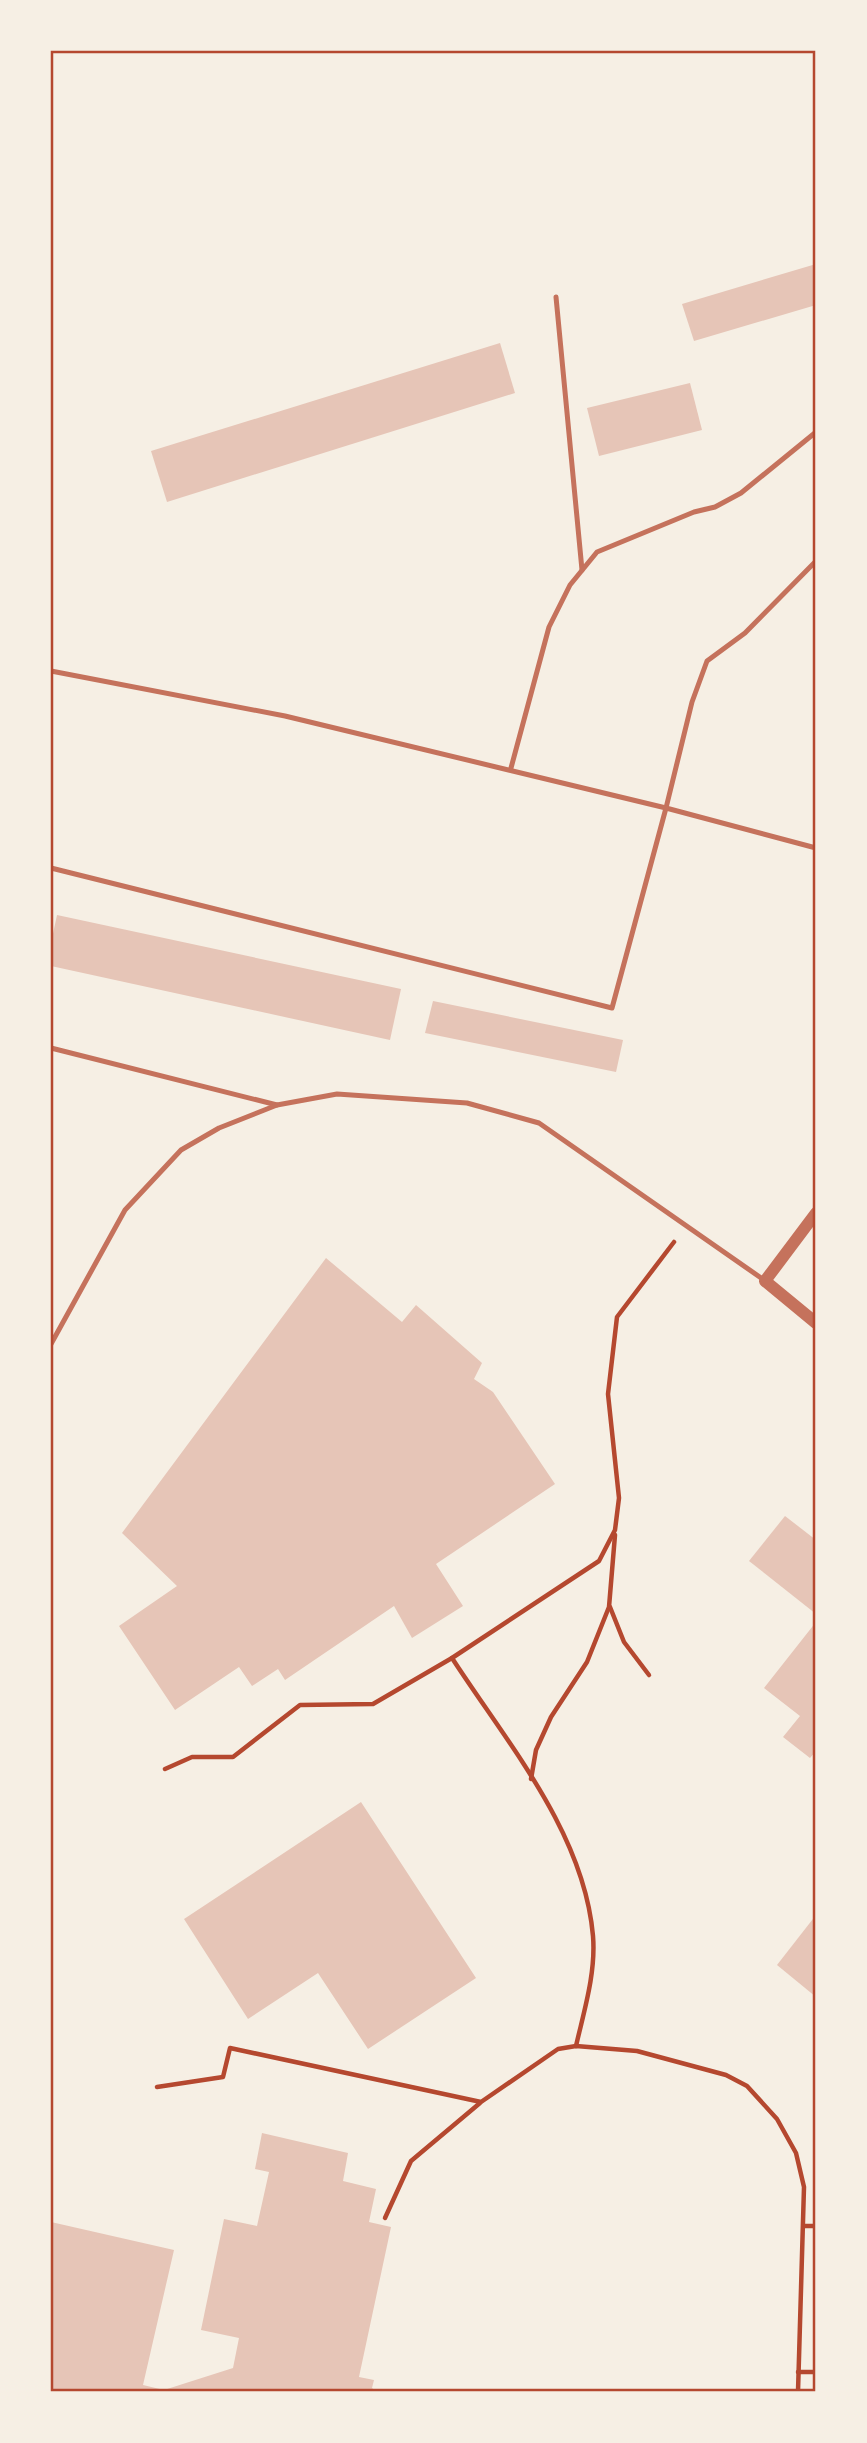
<svg xmlns="http://www.w3.org/2000/svg" width="867" height="2443" font-family="Rubik,sans-serif">
<rect width="100%" height="100%" fill="#f6efe4"/>
<g fill="#e6c5b7">
<path d="M816 264V305L694 341 682 304Z"/>
<path d="M500 343 515 393 167 502 151 451Z"/>
<path d="M690 383 702 430 599 456 587 408Z"/>
<path d="M57 915 401 989 390 1040 51 966V943Z"/>
<path d="M433 1001 623 1040 616 1072 425 1033Z"/>
<path d="M326 1258 402 1322 416 1305 482 1363 474 1379 493 1392 555 1484 436 1564 463 1606 412 1638 394 1606 285 1680 278 1669 252 1686 239 1667 175 1710 119 1626 177 1586 122 1533Z"/>
<path d="M785 1516 816 1540V1614L749 1561Z"/>
<path d="M816 1622V1751L810 1758 783 1737 800 1716 764 1688Z"/>
<path d="M361 1802 476 1978 368 2049 318 1973 248 2019 184 1919Z"/>
<path d="M816 1915V1997L777 1965Z"/>
<path d="M262 2133 348 2153 343 2181 376 2189 369 2222 391 2227 359 2377 374 2380 372 2388 377 2392H51V2222L174 2250 143 2385 164 2390 233 2368 239 2338 201 2330 224 2219 257 2226 269 2172 255 2169Z"/>
</g>
<g fill="none" stroke-linecap="round" stroke-linejoin="round">
<g stroke="#b5482f" stroke-width="4.5">
<path d="M610 1607 624 1642 649 1675"/>
<path d="M452 1658C507 1743 584 1832 593 1936 596 1973 584 2011 576 2046"/>
<path d="M165 1769 192 1757H233L300 1705 373 1704 452 1658 599 1561 615 1530 619 1498 608 1394 617 1317 674 1242"/>
<path d="M531 1779 536 1750 551 1717 587 1662 609 1607 615 1535"/>
<path d="M157 2087 223 2077 230 2048 481 2102 558 2049 576 2046 637 2051 726 2075 747 2086 777 2119 796 2153 804 2187 798 2392"/>
<path d="M385 2218 411 2161 480 2103"/>
<path d="M805 2226H816"/>
<path d="M798 2372H816"/>
</g>
<g stroke="#c5725c" stroke-width="5">
<path d="M556 297 582 570"/>
<path d="M816 561 745 633 707 661 692 702 666 808 816 848"/>
<path d="M51 671 285 716 666 808 612 1008 51 868"/>
<path d="M511 768 549 627 570 585 597 552 694 512 715 507 741 493 816 432"/>
<path d="M51 1048 277 1105"/>
<path d="M51 1344 125 1210 181 1150 219 1128 277 1105 337 1094 467 1103 539 1123 764 1280"/>
</g>
<path stroke="#c5725c" stroke-width="12" d="M816 1213 765 1281 816 1323"/>
</g>
<rect width="867" height="2443" fill="none" stroke="#f6efe4" stroke-width="105"/>
<rect x="52" y="52" width="762" height="2338" fill="none" stroke="#b5482f" stroke-width="2.5"/>
</svg>
